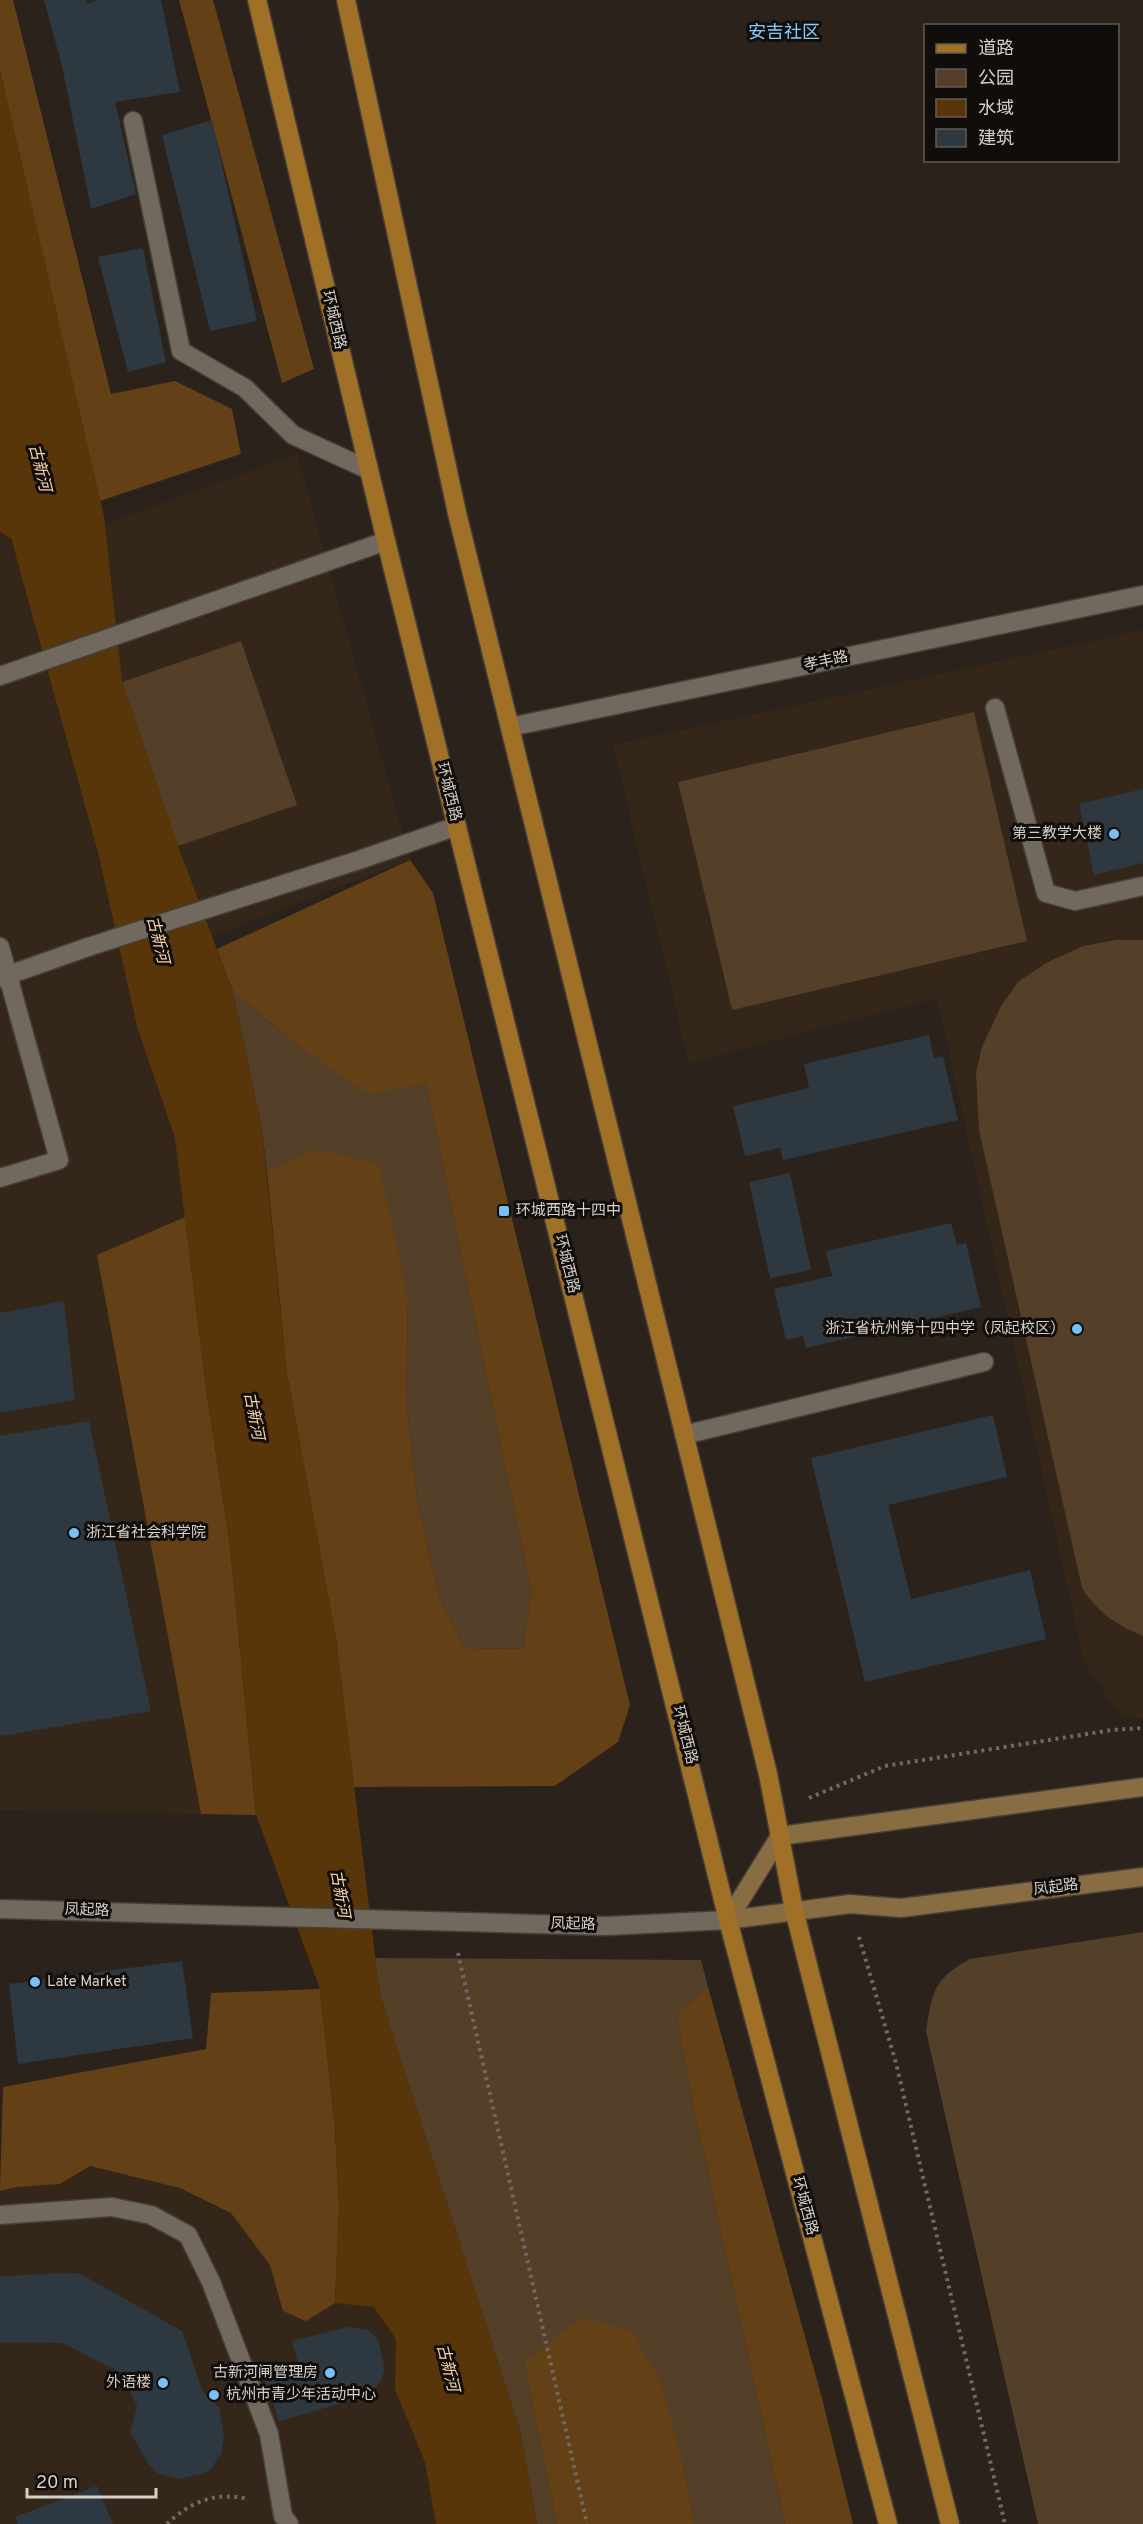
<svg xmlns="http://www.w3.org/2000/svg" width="1143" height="2524" font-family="Overpass,'Noto Sans SC',sans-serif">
<rect width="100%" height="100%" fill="#2b231b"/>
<g fill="#34271a">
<path d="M297 454 410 860 146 962 209 1184 182 1192 185 1217 97 1256 201 1814 0 1810V509L16 556Z"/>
<path d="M1143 630V1719L1119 1714 1084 1662 937 998 689 1063 613 745Z"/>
<path d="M119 2148 362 2184 461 2524H0V2174Z"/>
</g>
<g fill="#543f28">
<path d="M241 641 297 805 178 846 122 682Z"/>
<path d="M974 712 1027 941 732 1010 678 782Z"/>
<path d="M1116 940H1143V1636C1116 1625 1097 1612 1082 1588L979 1130 976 1073 982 1047 1001 1006 1018 982 1046 963 1083 946Z"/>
<path d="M233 992 305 1051 426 1082 531 1591 523 1649 465 1648 439 1596 418 1505 406 1401 408 1297 314 1149 267 1172 262 1130Z"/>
<path d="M1143 1932V2524H1038L926 2031C933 1992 932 1980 970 1959Z"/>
<path d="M375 1958 701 1960 708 1987 676 2013 693 2105 785 2524H694L684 2468 524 2362 557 2524H537L520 2431 380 1995Z"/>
</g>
<g fill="#644016">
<path d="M0 0H13L111 394 175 381 232 409 241 454 100 501 0 71Z"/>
<path d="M179 0H213L314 369 282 383Z"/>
<path d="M410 860 433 893 630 1705 618 1742 555 1786 354 1787 336 1639 287 1374 267 1172 314 1149 379 1164 408 1297 406 1401 418 1505 439 1596 465 1648 523 1649 531 1591 426 1083 369 1094 305 1051 233 992 217 949Z"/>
<path d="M185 1217 206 1388 230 1546 256 1815 201 1814 97 1255Z"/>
<path d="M708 1987 822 2398 853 2524H785L693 2105 676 2013Z"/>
<path d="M320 1989 335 2128 339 2208 335 2303 306 2321 283 2311 270 2265 231 2213 180 2188 90 2166 60 2184 17 2187 0 2191 3 2087 206 2049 211 1993Z"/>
<path d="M581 2317 632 2331 660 2380 684 2468 694 2524H557L524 2362Z"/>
</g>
<path fill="#593609" d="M0 69 104 516 122 682 178 846 233 992 262 1130 287 1374 336 1639 380 1995 520 2431 537 2524H436L425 2462 395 2389 396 2339 374 2307 335 2303 339 2208 335 2128 320 1989 256 1815 230 1546 206 1388 175 1138 137 1026 98 852 11 538 0 532Z"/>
<g fill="#2e3840">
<path d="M44 0H86L87 4 97 0H161L180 92 115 102 136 194 91 209 62 66Z"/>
<path d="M212 120 257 321 210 331 162 135Z"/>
<path d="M143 248 166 362 128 372 98 257Z"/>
<path d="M1143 789V863L1094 875 1079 804Z"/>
<path d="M929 1035 934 1058 943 1056 958 1120 783 1160 780 1148 745 1156 733 1106 809 1088 804 1064Z"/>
<path d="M790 1173 811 1270 770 1278 749 1182Z"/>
<path d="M951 1223 957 1245 966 1243 981 1307 806 1348 803 1336 786 1340 774 1289 832 1276 826 1251Z"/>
<path d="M64 1301 75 1400 0 1413V1313Z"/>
<path d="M993 1415 1007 1477 888 1505 911 1599 1030 1570 1046 1639 865 1682 811 1458Z"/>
<path d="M89 1421 151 1711 0 1736V1436Z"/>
<path d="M182 1961 193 2038 18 2064 9 1984Z"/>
<path d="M79 2273 182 2331 203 2392 219 2407 224 2438 221 2454 210 2470 202 2474 177 2479 159 2474 149 2465 130 2432 137 2406 121 2373 63 2343 0 2342V2276Z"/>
<path d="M348 2327 368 2330 378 2340 385 2369 380 2382 367 2396 279 2421 263 2376 299 2366 292 2341Z"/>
<path d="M97 2486 113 2524H18L15 2517Z"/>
</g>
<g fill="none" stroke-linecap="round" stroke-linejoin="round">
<g stroke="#463f39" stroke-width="21">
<g id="service">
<path d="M133 121 181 351 245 388 293 435 369 470"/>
<path d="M995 708 1046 893 1075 901 1143 886"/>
<path d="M0 947 59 1160 0 1178"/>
<path d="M684 1435 984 1362"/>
</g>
</g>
<g stroke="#463f39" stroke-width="21">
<g id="minor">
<path d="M0 676 386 541"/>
<path d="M510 727 1143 595"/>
<path d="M0 978 88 947 359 860 457 826"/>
<path d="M0 2215 112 2207 151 2215 188 2235 211 2282 269 2434 283 2516 289 2524"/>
</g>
</g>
<g stroke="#463f39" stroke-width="21">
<path id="tertiary" d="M0 1909 606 1926 728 1920"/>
</g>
<g stroke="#463f39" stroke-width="21">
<g id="secondary">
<path d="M728 1920 780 1836 1143 1787"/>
<path d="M728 1920 850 1904 901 1908 1143 1877"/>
</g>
</g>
<g stroke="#463f39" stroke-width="21">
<g id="primary">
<path d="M257 0 386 541 728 1920 888 2524"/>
<path d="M346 0 457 513 768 1774 794 1910 950 2524"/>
</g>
</g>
<g stroke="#716963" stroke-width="4" stroke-dasharray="3 4.5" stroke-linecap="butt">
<path d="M809 1798 885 1766 1112 1730 1143 1728"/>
<path d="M859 1937 896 2063 1005 2524"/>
<path d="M458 1953 587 2524"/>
<path d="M167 2524C190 2502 216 2491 248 2499"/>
</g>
<use href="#service" stroke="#71685e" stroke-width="18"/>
<use href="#minor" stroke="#71685e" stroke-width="18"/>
<use href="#tertiary" stroke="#71685e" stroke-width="18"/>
<use href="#secondary" stroke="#886c42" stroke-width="18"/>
<use href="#primary" stroke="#9f7026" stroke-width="18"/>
</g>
<g fill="#77bff7" stroke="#110d0a" stroke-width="2">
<circle cx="1114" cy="834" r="6"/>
<rect x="498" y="1205" width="12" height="12" rx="3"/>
<circle cx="1077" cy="1329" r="6"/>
<circle cx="74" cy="1533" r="6"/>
<circle cx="35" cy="1982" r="6"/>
<circle cx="330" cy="2373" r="6"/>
<circle cx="163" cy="2383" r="6"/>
<circle cx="214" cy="2395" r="6"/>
</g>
<g text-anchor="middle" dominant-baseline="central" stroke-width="6" stroke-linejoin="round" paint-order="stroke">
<g font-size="15" fill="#d6d0cb" stroke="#110d0a">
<text transform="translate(333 320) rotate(77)">环城西路</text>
<text transform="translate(826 662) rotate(-12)">孝丰路</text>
<text transform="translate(448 792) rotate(76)">环城西路</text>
<text transform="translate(566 1264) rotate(76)">环城西路</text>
<text transform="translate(684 1735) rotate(76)">环城西路</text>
<text transform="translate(1056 1888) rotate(-7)">凤起路</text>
<text transform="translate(87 1911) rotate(2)">凤起路</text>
<text transform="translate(573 1925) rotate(1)">凤起路</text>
<text transform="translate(804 2206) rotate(75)">环城西路</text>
</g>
<g font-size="15" fill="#d6d0cb" stroke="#110d0a" text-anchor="end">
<text x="1102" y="834">第三教学大楼</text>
<text x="516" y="1211" text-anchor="start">环城西路十四中</text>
<text x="1065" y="1329">浙江省杭州第十四中学（凤起校区）</text>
<text x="86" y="1533" text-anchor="start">浙江省社会科学院</text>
<text x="47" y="1982" text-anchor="start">Late Market</text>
<text x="318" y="2373">古新河闸管理房</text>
<text x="151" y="2383">外语楼</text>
<text x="226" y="2395" text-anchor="start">杭州市青少年活动中心</text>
</g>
<g font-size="16" font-style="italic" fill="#f7d3ae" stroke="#110d0a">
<text transform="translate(39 468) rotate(76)">古新河</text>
<text transform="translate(157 940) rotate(76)">古新河</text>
<text transform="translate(253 1416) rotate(79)">古新河</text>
<text transform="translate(339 1894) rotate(80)">古新河</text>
<text transform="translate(447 2368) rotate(76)">古新河</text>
</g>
<g font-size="18" fill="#88cafe" stroke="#110d0a">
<text x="784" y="33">安吉社区</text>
</g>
</g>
<rect x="924" y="24" width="195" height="138" fill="#110d0a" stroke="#605b57" stroke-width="1.5"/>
<rect x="936" y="44" width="30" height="9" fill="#9f7026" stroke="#605b57" stroke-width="1.5"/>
<text x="978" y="54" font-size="18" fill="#d6d0cb">道路</text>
<rect x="936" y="69" width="30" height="18" fill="#543f28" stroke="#605b57" stroke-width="1.5"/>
<text x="978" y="84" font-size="18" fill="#d6d0cb">公园</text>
<rect x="936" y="99" width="30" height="18" fill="#593609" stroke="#605b57" stroke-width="1.5"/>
<text x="978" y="114" font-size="18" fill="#d6d0cb">水域</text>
<rect x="936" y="129" width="30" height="18" fill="#2e3840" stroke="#605b57" stroke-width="1.5"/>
<text x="978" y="144" font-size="18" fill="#d6d0cb">建筑</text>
<path d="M27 2488v9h129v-9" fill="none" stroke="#d6d0cb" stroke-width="3"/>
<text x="36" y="2488" font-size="18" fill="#d6d0cb" stroke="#110d0a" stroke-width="4.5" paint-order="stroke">20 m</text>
</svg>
